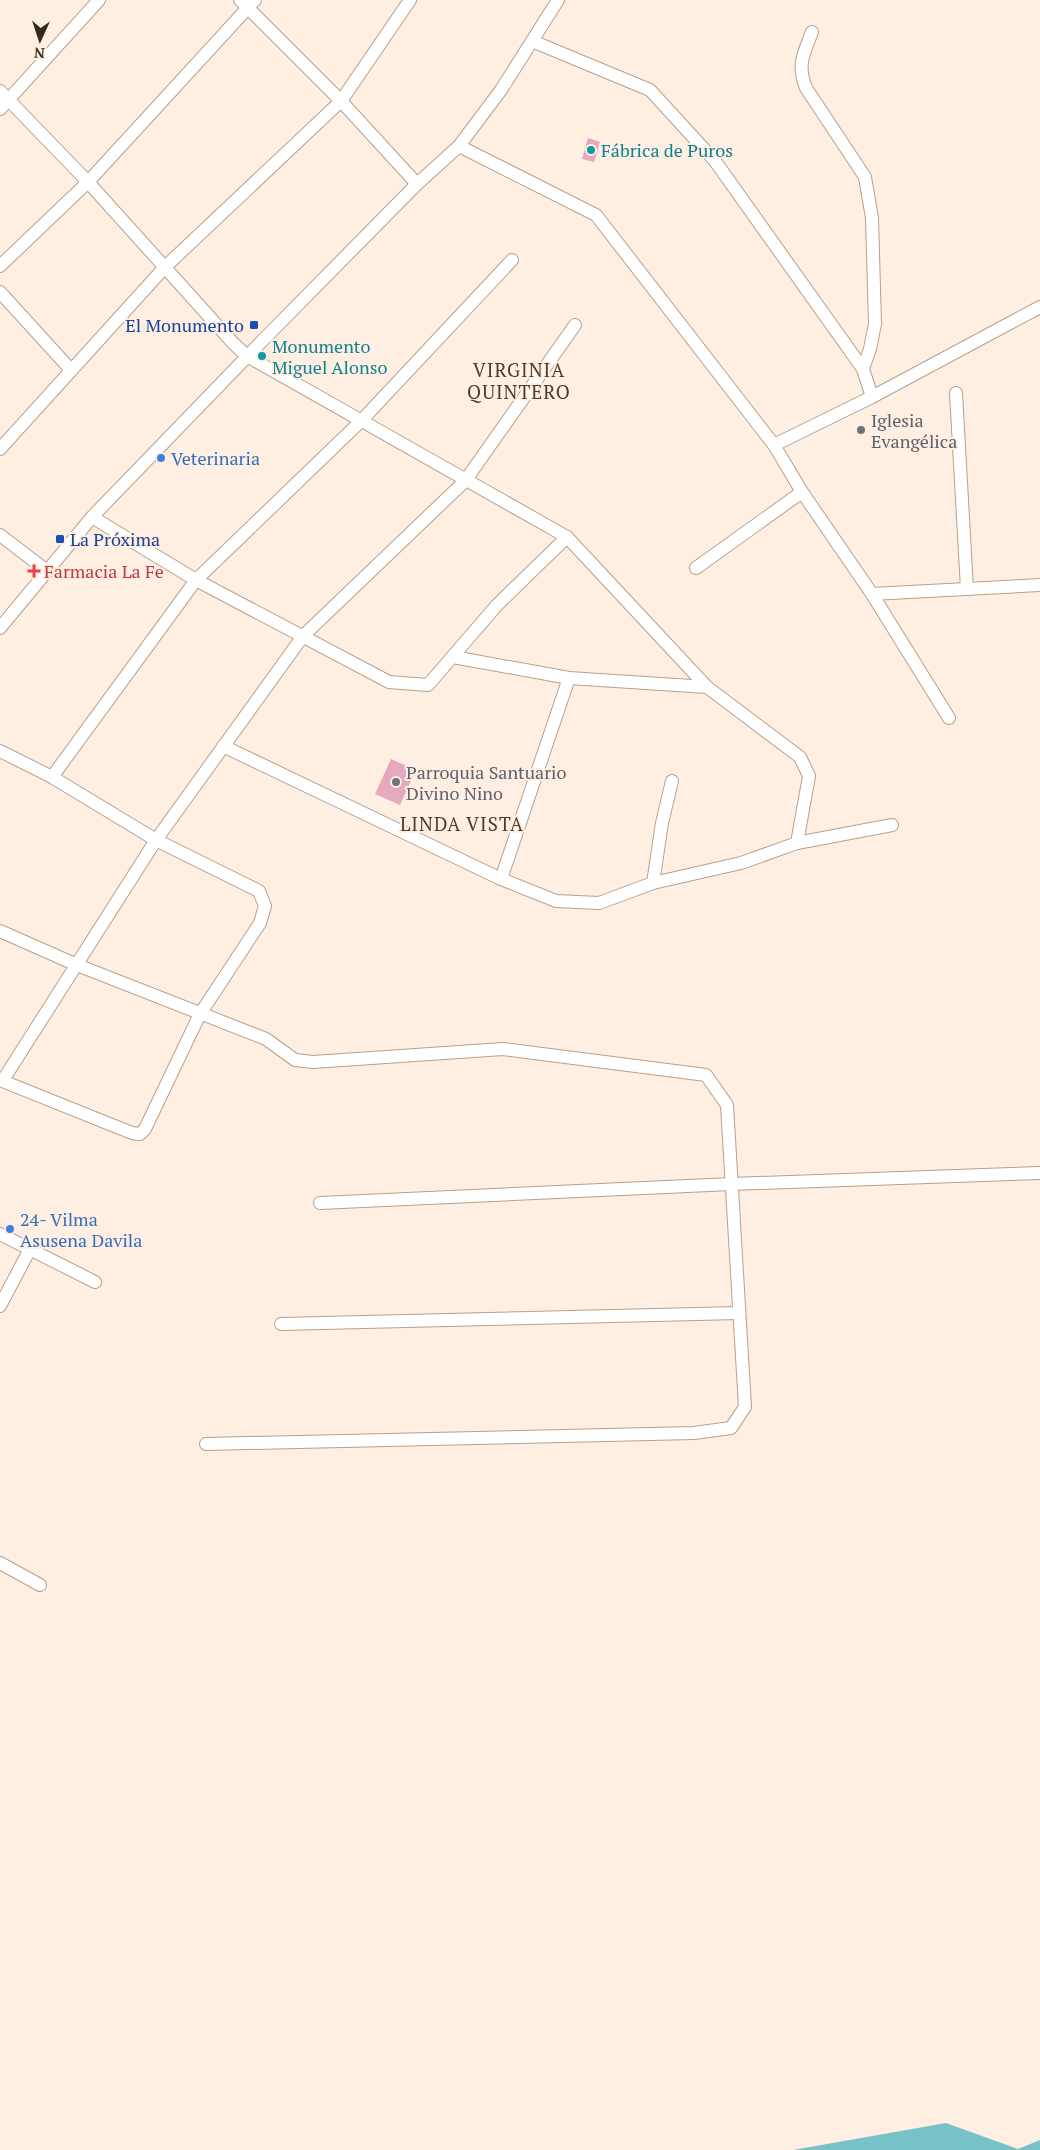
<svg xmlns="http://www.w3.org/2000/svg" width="1040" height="2150" font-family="'PT Serif',serif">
<rect width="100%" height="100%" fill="#ffefe2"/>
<path fill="#77c2c9" d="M946 2123 1018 2149 1040 2140V2150H793Z"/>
<g fill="#e4a9be">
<path d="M588 138 600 142 594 162 582 159Z"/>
<path d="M391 759 416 770 400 805 375 794Z"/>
</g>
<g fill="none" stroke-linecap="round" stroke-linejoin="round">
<g stroke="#b8a08b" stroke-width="14">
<g id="street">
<path d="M240 0 341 101 417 184"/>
<path d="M812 32C803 55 797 65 806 88L865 177 872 218 875 324 870 349 863 369"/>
<path d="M532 41 650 90 715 161 863 369 872 397"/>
<path d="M0 91 88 182 233 343 247 356 567 537 707 687 800 757 809 776 797 843"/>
<path d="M0 109 99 0"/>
<path d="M459 146 596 215 774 445 802 492 872 594 949 718"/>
<path d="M0 266 88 182 255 0"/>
<path d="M0 292 71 370"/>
<path d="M956 393 967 589"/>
<path d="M774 445 872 397 1040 307"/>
<path d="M0 449 165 267 341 101 410 0"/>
<path d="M92 517 196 580 389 682 428 685 497 605 567 537"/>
<path d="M0 535 47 571"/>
<path d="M696 568 802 492"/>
<path d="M872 594 1040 585"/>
<path d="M0 628 92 517 266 337 417 184 459 146 501 90 558 0"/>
<path d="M453 657 569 678 707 687"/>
<path d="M223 746 501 879 556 901 599 903 653 883 741 863 797 843 892 825"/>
<path d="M0 751 52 777 156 840 259 891 265 906 260 923 200 1014 145 1129 140 1134 132 1133 0 1080"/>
<path d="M52 777 196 580 362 420 512 260"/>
<path d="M501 879 569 678"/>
<path d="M653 883 662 823 672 781"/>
<path d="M0 931 77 965 266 1039 295 1060 313 1062 503 1049 706 1075 727 1105 745 1407 731 1428 694 1433 206 1444"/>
<path d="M3 1080 156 840 303 636 465 481 575 325"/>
<path d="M320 1203 731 1184 1040 1173"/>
<path d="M0 1234 95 1282"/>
<path d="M0 1306 30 1249"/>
<path d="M281 1324 739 1313"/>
<path d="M0 1563 40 1585"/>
</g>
</g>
<use href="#street" stroke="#fff" stroke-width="12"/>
</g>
<g fill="#0f9aa8" stroke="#ffefe2" stroke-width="2">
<circle cx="591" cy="150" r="5"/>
<circle cx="262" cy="356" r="5"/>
</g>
<g fill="#1a4fb4" stroke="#ffefe2" stroke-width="2">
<rect x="249" y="320" width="10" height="10" rx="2.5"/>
<rect x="55" y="534" width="10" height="10" rx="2.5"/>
</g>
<g fill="#6b7280" stroke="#ffefe2" stroke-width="2">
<circle cx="861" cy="430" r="5"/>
<circle cx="396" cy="782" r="5"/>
</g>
<g fill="#3f7fe0" stroke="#ffefe2" stroke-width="2">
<circle cx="161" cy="458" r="5"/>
<circle cx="10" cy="1229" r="5"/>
</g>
<path fill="#e0444e" stroke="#ffefe2" stroke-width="2" d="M31.5 563.5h5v5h5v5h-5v5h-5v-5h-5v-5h5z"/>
<g text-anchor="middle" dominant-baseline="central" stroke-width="4" stroke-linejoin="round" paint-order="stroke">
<g font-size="18" fill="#0d838f" stroke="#ffefe2" text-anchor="start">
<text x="601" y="150">Fábrica de Puros</text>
<text x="272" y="346">Monumento<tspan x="272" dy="21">Miguel Alonso</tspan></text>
</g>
<g font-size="18" fill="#164399" stroke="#ffefe2" text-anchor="end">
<text x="244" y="325">El Monumento</text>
<text x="70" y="539" text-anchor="start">La Próxima</text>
</g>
<g font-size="18" fill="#5b616d" stroke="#ffefe2" text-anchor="start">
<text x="871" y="420">Iglesia<tspan x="871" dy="21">Evangélica</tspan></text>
<text x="406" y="772">Parroquia Santuario<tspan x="406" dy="21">Divino Nino</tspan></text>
</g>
<g font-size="18" fill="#366cbe" stroke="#ffefe2" text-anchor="start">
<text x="171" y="458">Veterinaria</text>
<text x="20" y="1219">24- Vilma<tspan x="20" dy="21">Asusena Davila</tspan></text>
</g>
<g font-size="18" fill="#be3a42" stroke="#ffefe2" text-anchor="start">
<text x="44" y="571">Farmacia La Fe</text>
</g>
<g font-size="19" letter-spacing="1" fill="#513c2b" stroke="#ffefe2">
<text x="519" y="369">VIRGINIA<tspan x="519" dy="22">QUINTERO</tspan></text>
<text x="462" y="823">LINDA VISTA</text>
</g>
</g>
<g transform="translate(40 40) rotate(183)" stroke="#ffefe2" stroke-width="4" paint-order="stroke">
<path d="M0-4L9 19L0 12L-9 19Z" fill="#322920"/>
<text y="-8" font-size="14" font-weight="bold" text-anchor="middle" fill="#322920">N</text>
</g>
</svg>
